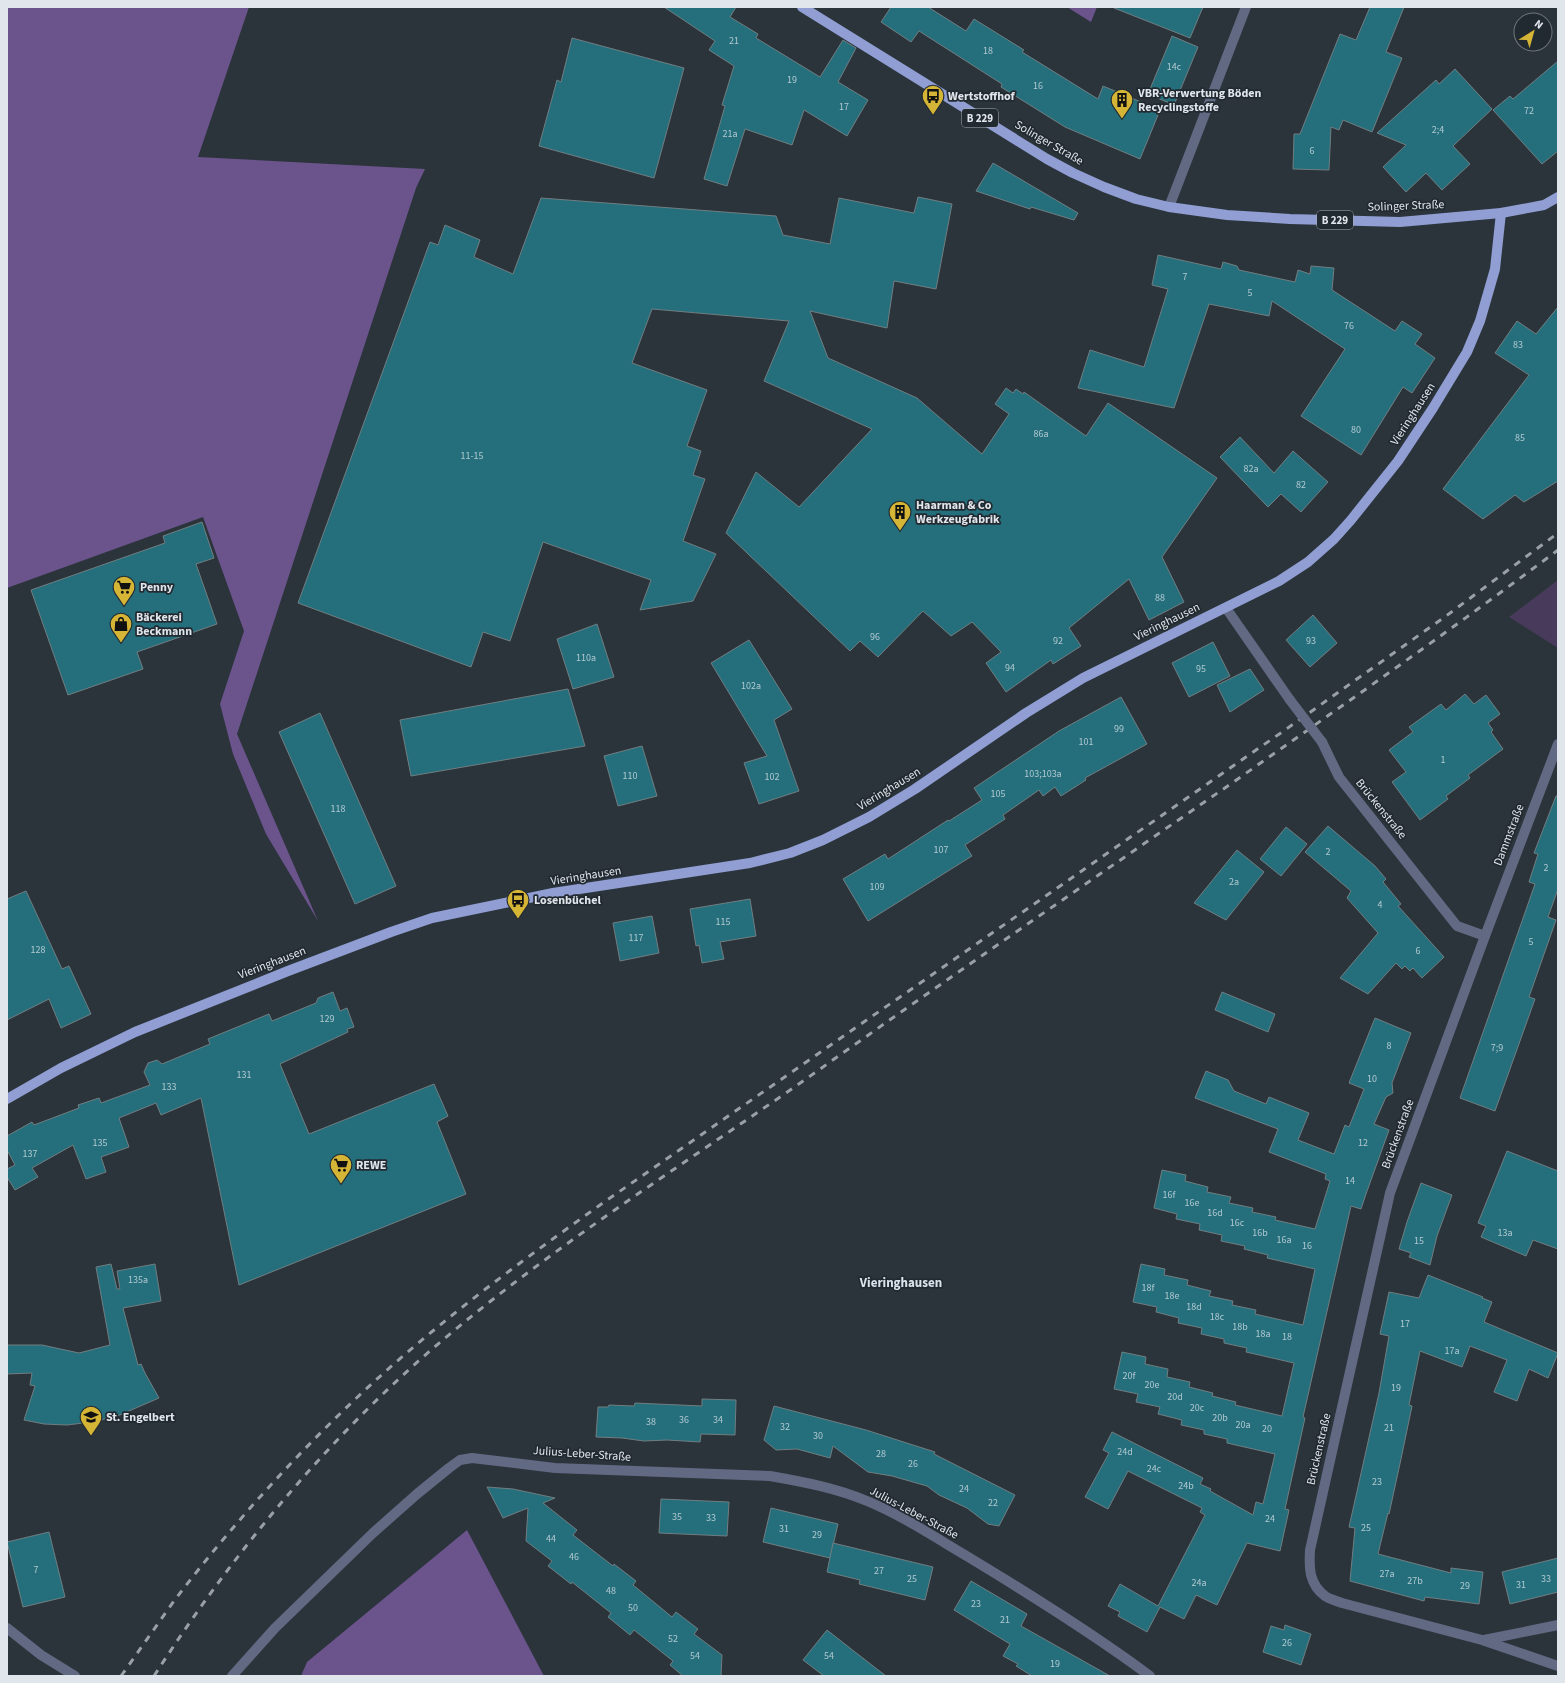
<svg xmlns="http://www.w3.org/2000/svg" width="1565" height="1683" font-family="'Source Sans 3',sans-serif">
<rect width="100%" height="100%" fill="#2b343b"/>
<path fill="#483a5b" d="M1558 580V648L1509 617Z"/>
<g fill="#6b538c">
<path d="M7 7H249L198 157 425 169 416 188 237 734 318 921 266 834 233 754 220 704 244 631 203 517 7 588Z"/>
<path d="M1067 7H1097L1091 22Z"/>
<path d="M467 1530 544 1676H301L307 1662Z"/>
</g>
<g fill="#256f7d" stroke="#707e81">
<path d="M664 7H736L730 17 758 34 756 38 820 77 843 40 856 48 838 82 868 100 847 136 804 110 792 145 745 129 727 186 704 179 725 106 722 105 734 66 709 50 715 41Z"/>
<path d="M891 7H928L966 31 974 19 1024 50 1022 52 1098 99 1103 86 1160 110 1140 159 1065 127 1001 87 1002 84 919 31 911 42 881 22Z"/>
<path d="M1114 7H1203L1190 38 1114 8Z"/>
<path d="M1370 7H1404L1386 52 1402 58 1372 132 1343 120 1339 130 1331 127 1329 170 1293 169 1294 134H1300L1340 34 1356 40Z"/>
<path d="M1172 36 1198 47 1174 105 1148 94Z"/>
<path d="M572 38 684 68 654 178 539 146 557 80 561 82Z"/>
<path d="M1558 61V151L1542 164 1493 110 1510 96 1513 99Z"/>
<path d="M1455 69 1492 109 1453 146 1470 164 1442 190 1426 173 1406 192 1383 167 1406 145 1377 133 1436 80 1439 84Z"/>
<path d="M993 163 1078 213 1074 220 1031 207 1030 209 976 191Z"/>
<path d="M918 197 952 204 936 289 894 281 887 328 810 311 828 358 917 398 982 454 1009 414 995 404 1006 388 1013 393 1016 389 1023 394 1024 392 1086 436 1108 403 1217 478 1162 557 1184 602 1149 620 1129 579 1069 628 1081 646 1053 664 1051 660 1006 692 986 663 1001 652 972 622 951 636 923 611 878 657 860 641 850 651 726 533 756 472 799 507 872 429 764 381 789 321 652 309 632 363 707 390 687 446 701 451 693 475 705 479 683 541 716 554 693 601 640 610 651 580 543 542 510 641 483 632 471 667 298 603 430 242 438 245 445 225 480 240 474 257 513 274 541 198 776 216 783 235 830 244 839 198 914 213Z"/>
<path d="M1158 255 1221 269 1223 262 1237 266 1239 270 1295 282 1298 270 1310 274 1311 266 1334 268 1332 290 1395 331 1402 321 1422 334 1415 344 1435 358 1412 393 1403 387 1361 455 1301 416 1345 349 1272 301 1269 316 1209 304 1174 408 1078 388 1090 350 1144 367 1168 289 1152 285Z"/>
<path d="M1558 307V481L1524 502 1515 495 1483 519 1443 489 1529 375 1495 353 1517 321 1536 334Z"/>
<path d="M1240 437 1274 473 1293 451 1328 482 1301 512 1281 494 1268 507 1220 457Z"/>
<path d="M202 522 214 558 196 564 217 624 137 652 143 669 68 695 31 590 165 543 163 536Z"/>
<path d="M1313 615 1337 643 1310 667 1286 640Z"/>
<path d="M597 624 614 677 573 689 557 639Z"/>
<path d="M749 640 792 709 774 720 799 791 759 804 744 763 767 756 711 663Z"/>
<path d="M1213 642 1230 676 1189 697 1172 663Z"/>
<path d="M1250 669 1264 690 1230 712 1217 685Z"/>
<path d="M568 689 585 746 411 776 400 720Z"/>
<path d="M1465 694 1474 704 1486 695 1500 714 1488 723 1493 730 1491 732 1503 749 1468 775 1470 778 1446 796 1448 799 1420 820 1392 782 1406 772 1389 750 1413 732 1409 727 1441 704 1446 710Z"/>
<path d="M1121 697 1147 744 1085 778 1086 780 1061 796 1055 787 1043 796 1039 790 1003 815 1005 819 965 845 972 856 868 921 843 879 885 854 888 859 948 820 949 821 982 800 974 788 1059 731Z"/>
<path d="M320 713 396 886 355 904 279 732Z"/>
<path d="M642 746 657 796 618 806 604 756Z"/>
<path d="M1556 796H1558V889L1548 917 1556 920 1529 997 1535 999 1495 1111 1460 1098 1535 884 1529 882 1538 854 1534 853Z"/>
<path d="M1328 826 1375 866 1386 879 1383 882 1401 904 1398 906 1444 957 1422 978 1413 968 1410 971 1405 966 1402 969 1396 963 1368 994 1340 978 1378 933 1347 898 1351 891 1305 852Z"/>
<path d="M1286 827 1307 844 1281 876 1260 859Z"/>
<path d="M1237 850 1264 872 1226 920 1194 903Z"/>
<path d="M26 891 62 969 69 966 91 1014 61 1028 49 999 7 1020V899Z"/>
<path d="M750 899 756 936 720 942 724 959 702 963 699 945 696 946 690 909Z"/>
<path d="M652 916 659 953 620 961 613 923Z"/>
<path d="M333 992 340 1011 347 1008 354 1027 347 1029 348 1032 280 1064 309 1134 434 1084 448 1116 437 1122 466 1194 239 1285 201 1098 161 1115 156 1103 119 1118 129 1147 101 1157 106 1172 86 1179 73 1145 32 1168 38 1177 15 1190 7 1177V1169L15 1165 7 1150V1136L32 1122 34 1125 79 1108 78 1105 99 1098 101 1103 150 1085 144 1072 148 1063 157 1060 162 1064 210 1044 208 1039 269 1014 272 1021 316 1003 318 998Z"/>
<path d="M1222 992 1275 1014 1268 1032 1215 1010Z"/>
<path d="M1375 1018 1411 1033 1392 1083 1393 1093 1386 1097 1374 1124 1389 1130 1366 1194 1361 1209 1351 1206 1303 1417 1305 1418 1285 1509 1289 1510 1280 1551 1247 1543 1217 1605 1196 1595 1184 1619 1160 1607 1147 1632 1118 1616 1120 1612 1108 1606 1120 1584 1158 1606 1205 1515 1200 1512 1202 1508 1128 1471 1108 1509 1085 1497 1109 1453 1103 1450 1112 1432 1203 1478 1200 1484 1211 1489 1210 1491 1253 1515 1256 1502 1263 1504 1275 1454 1227 1443V1439L1204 1434V1430L1181 1425 1182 1420 1158 1414 1160 1407 1136 1402 1138 1394 1114 1389 1122 1352 1146 1357 1145 1364 1168 1369 1167 1377 1190 1382 1189 1387 1213 1393 1212 1396 1236 1402 1235 1405 1282 1416 1294 1363 1246 1352 1247 1348 1224 1343V1339L1201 1334 1202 1328 1178 1323 1179 1318 1156 1312 1157 1307 1133 1302 1141 1264 1165 1269 1164 1275 1188 1280 1187 1285 1211 1291 1209 1296 1233 1301 1232 1305 1256 1310 1255 1314 1303 1325 1315 1269 1267 1258 1268 1255 1244 1249 1245 1246 1221 1241 1222 1235 1199 1230 1200 1224 1176 1219 1177 1214 1154 1208 1162 1170 1186 1175 1185 1181 1208 1187 1207 1192 1231 1197 1229 1203 1253 1208 1252 1212 1276 1217 1275 1220 1315 1229 1330 1181 1325 1179 1326 1174 1269 1152 1278 1129 1195 1098 1206 1071 1228 1080 1234 1091 1266 1104 1269 1097 1309 1113 1298 1140 1334 1154 1345 1125 1349 1127 1364 1089 1349 1083Z"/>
<path d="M1507 1151 1558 1171V1249L1533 1240 1526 1256 1481 1237 1486 1226 1478 1223Z"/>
<path d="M1421 1183 1452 1195 1437 1236 1430 1265 1409 1257 1411 1253 1399 1249 1407 1222Z"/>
<path d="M111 1264 117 1289H120L117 1271 155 1264 161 1301 123 1308 138 1365 141 1364 145 1373 159 1398 115 1417 91 1422 67 1425 44 1424 24 1420 35 1386 30 1385 32 1373 7 1374V1345H42L79 1353 110 1345 96 1267Z"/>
<path d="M1428 1275 1483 1297 1482 1298 1492 1302 1484 1322 1558 1353 1548 1378 1529 1369 1517 1401 1494 1392 1507 1360 1470 1346 1462 1367 1420 1351 1409 1405 1412 1406 1401 1459 1389 1514 1388 1513 1378 1554 1451 1573V1568L1483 1572 1479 1604 1425 1597 1424 1601 1350 1581 1355 1528 1349 1527 1379 1393 1389 1336 1380 1334 1389 1292 1419 1298Z"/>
<path d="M702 1399 736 1400 735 1435 701 1434 700 1442 667 1440 644 1441 622 1438 596 1437 598 1407H608L609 1405 634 1406 635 1403 702 1406Z"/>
<path d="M774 1406 866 1430 935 1452 934 1454 1015 1495 999 1526 988 1524 967 1508 939 1495 927 1486 892 1476 868 1472 833 1446 830 1458 797 1449 776 1450 764 1440Z"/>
<path d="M487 1487 513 1489 555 1498 543 1503 577 1530 573 1535 613 1566 614 1564 636 1581 633 1585 672 1617 676 1612 698 1629 694 1634 722 1655 721 1676H683L670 1665 673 1661 634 1630 630 1635 608 1617 611 1613 572 1582 571 1584 548 1566 552 1561 526 1541 528 1508 503 1518Z"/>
<path d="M661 1499 729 1502 727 1536 659 1533Z"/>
<path d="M771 1508 838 1524 830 1558 763 1542Z"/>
<path d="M49 1532 65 1597 23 1607 7 1542Z"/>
<path d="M833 1543 933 1567 925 1600 859 1584 860 1580 827 1572Z"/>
<path d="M1558 1558V1592L1510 1604 1502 1572Z"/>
<path d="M971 1581 1027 1614 1021 1626 1110 1676H1032L1016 1666 1018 1664 1003 1656 1010 1644 954 1610Z"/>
<path d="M1285 1625 1311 1634 1301 1665 1263 1652 1271 1626 1284 1630Z"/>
<path d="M827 1630 855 1652 886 1676H824L803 1660Z"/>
</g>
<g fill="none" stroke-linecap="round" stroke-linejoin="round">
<g stroke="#626983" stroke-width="10">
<path d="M1169 207 1246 7"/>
<path d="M1226 608 1290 700"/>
<path d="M1322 742 1339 777 1457 926 1485 936 1390 1193 1310 1550C1309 1568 1309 1584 1325 1596 1329 1599 1337 1601 1342 1603L1482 1640 1558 1666"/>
<path d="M1485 936 1558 744"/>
<path d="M7 1628 41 1655 75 1676"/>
<path d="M1484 1640 1558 1625"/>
<path d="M232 1676 275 1628 373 1533 417 1494 449 1468 460 1460 472 1458 555 1468 770 1476C804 1482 836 1488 867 1501 901 1515 933 1536 965 1555 1028 1593 1091 1632 1150 1676"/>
</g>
<g stroke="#909ed3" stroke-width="10">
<path d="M802 7 1047 159 1073 173 1104 187 1136 199 1169 207 1227 215 1290 219 1400 222 1501 213 1544 205 1558 197"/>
<path d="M7 1099 61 1068 135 1032 288 971 391 932 432 918 553 893 750 863 790 853 823 840 869 817 915 789 1026 713 1083 678 1279 581 1308 562 1334 539 1351 520 1398 461 1433 408 1467 352 1480 321 1495 269 1501 213"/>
</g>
<g stroke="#99a0a6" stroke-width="3" stroke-dasharray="7 7" stroke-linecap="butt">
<path d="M121 1676C139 1651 156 1626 174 1601 243 1510 329 1418 416 1345 475 1295 537 1250 600 1205L1285 730 1446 616 1558 533"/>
<path d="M154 1676C230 1558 318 1450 423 1357 542 1253 677 1169 806 1079 947 979 1090 881 1232 783 1342 706 1451 630 1558 550"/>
</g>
<path stroke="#626983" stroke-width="10" d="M1290 700 1322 742"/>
</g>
<defs>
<g id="bus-pin" transform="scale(1.15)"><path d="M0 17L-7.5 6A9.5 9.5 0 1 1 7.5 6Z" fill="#d5b535" stroke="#222a31"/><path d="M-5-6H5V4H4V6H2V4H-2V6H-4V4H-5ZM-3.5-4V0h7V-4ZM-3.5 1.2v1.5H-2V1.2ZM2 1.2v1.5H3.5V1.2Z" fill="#111"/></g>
<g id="building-pin" transform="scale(1.15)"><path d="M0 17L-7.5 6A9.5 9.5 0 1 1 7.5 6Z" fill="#d5b535" stroke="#222a31"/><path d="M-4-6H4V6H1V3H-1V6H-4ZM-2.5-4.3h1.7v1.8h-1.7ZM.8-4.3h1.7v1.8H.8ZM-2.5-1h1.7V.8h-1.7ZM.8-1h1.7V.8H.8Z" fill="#111"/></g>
<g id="supermarket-pin" transform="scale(1.15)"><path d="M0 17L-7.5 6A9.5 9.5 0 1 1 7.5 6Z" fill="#d5b535" stroke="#222a31"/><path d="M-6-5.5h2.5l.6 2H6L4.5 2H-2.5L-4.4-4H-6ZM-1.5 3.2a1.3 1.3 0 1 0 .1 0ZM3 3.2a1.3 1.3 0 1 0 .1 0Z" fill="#111"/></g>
<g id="shop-pin" transform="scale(1.15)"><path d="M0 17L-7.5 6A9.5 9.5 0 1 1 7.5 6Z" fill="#d5b535" stroke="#222a31"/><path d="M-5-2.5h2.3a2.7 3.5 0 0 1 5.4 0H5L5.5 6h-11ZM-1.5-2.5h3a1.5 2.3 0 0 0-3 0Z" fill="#111"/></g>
<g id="school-pin" transform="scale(1.15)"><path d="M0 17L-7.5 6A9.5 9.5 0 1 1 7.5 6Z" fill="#d5b535" stroke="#222a31"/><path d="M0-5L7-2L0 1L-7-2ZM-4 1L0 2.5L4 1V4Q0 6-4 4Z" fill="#111"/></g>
</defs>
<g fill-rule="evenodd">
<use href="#bus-pin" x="933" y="96"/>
<use href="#building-pin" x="1122" y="100"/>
<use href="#building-pin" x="900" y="512"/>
<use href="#supermarket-pin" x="124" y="587"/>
<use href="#shop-pin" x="121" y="624"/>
<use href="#bus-pin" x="518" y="900"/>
<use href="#supermarket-pin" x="341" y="1165"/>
<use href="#school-pin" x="91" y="1417"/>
</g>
<g text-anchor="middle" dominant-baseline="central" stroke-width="3.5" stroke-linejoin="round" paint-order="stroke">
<g font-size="10" fill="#b1c8d0">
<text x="734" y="41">21</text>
<text x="988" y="51">18</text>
<text x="1174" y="67">14c</text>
<text x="792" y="80">19</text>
<text x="1038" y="86">16</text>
<text x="844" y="107">17</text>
<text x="1529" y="111">72</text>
<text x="1438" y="130">2;4</text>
<text x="730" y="134">21a</text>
<text x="1312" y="151">6</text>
<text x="1185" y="277">7</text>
<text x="1250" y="293">5</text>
<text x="1349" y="326">76</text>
<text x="1518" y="345">83</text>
<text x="1356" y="430">80</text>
<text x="1041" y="434">86a</text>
<text x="1520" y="438">85</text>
<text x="472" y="456">11-15</text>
<text x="1251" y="469">82a</text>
<text x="1301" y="485">82</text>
<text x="1160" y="598">88</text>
<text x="875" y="637">96</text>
<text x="1058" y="641">92</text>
<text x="1311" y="641">93</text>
<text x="586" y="658">110a</text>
<text x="1010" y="668">94</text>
<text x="1201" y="669">95</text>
<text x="751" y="686">102a</text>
<text x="1119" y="729">99</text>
<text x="1086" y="742">101</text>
<text x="1443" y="760">1</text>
<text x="1043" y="774">103;103a</text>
<text x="630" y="776">110</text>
<text x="772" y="777">102</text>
<text x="998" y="794">105</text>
<text x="338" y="809">118</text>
<text x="941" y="850">107</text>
<text x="1328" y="852">2</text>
<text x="1546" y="868">2</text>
<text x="1234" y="882">2a</text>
<text x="877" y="887">109</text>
<text x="1380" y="905">4</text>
<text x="723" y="922">115</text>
<text x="636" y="938">117</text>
<text x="1531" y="942">5</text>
<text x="38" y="950">128</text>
<text x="1418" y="951">6</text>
<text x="327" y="1019">129</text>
<text x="1389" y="1046">8</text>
<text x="1497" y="1048">7;9</text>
<text x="244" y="1075">131</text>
<text x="1372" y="1079">10</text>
<text x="169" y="1087">133</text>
<text x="100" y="1143">135</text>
<text x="1363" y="1143">12</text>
<text x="30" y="1154">137</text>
<text x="1350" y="1181">14</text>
<text x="1169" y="1195">16f</text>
<text x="1192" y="1203">16e</text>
<text x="1215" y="1213">16d</text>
<text x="1237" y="1223">16c</text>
<text x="1260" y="1233">16b</text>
<text x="1505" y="1233">13a</text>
<text x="1284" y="1240">16a</text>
<text x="1419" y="1241">15</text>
<text x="1307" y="1246">16</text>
<text x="138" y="1280">135a</text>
<text x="1148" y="1288">18f</text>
<text x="1172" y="1296">18e</text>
<text x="1194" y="1307">18d</text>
<text x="1217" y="1317">18c</text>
<text x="1405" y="1324">17</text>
<text x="1240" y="1327">18b</text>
<text x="1263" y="1334">18a</text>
<text x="1287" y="1337">18</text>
<text x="1452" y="1351">17a</text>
<text x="1129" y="1376">20f</text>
<text x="1152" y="1385">20e</text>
<text x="1396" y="1388">19</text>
<text x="1175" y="1397">20d</text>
<text x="1197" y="1408">20c</text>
<text x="1220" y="1418">20b</text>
<text x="684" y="1420">36</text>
<text x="718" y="1420">34</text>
<text x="651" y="1422">38</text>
<text x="1243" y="1425">20a</text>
<text x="785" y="1427">32</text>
<text x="1389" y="1428">21</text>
<text x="1267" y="1429">20</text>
<text x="818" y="1436">30</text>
<text x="1125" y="1452">24d</text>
<text x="881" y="1454">28</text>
<text x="913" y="1464">26</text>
<text x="1154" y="1469">24c</text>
<text x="1377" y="1482">23</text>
<text x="1186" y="1486">24b</text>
<text x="964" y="1489">24</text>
<text x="993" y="1503">22</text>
<text x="677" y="1517">35</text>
<text x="711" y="1518">33</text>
<text x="1270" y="1519">24</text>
<text x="1366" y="1528">25</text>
<text x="784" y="1529">31</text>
<text x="817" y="1535">29</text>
<text x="551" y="1539">44</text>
<text x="574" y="1557">46</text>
<text x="36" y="1570">7</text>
<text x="879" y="1571">27</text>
<text x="1387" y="1574">27a</text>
<text x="912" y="1579">25</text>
<text x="1546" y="1579">33</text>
<text x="1415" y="1581">27b</text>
<text x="1199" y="1583">24a</text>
<text x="1521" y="1585">31</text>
<text x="1465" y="1586">29</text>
<text x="611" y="1591">48</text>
<text x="976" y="1604">23</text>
<text x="633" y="1608">50</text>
<text x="1005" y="1620">21</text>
<text x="673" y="1639">52</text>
<text x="1287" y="1643">26</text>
<text x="695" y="1656">54</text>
<text x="829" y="1656">54</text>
<text x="1055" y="1664">19</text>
</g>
<g fill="#222a31" stroke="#a7aeb3" stroke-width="1">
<rect x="962" y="109" width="36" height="18" rx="3"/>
<rect x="1317" y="211" width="36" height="18" rx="3"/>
</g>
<g font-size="11" font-weight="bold" fill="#e0e6eb">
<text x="980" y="118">B 229</text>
<text x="1335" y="220">B 229</text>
</g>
<g font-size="12" font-weight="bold" fill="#e0e6eb" stroke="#222a31" text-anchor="start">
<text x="1138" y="93">VBR-Verwertung Böden<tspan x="1138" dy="14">Recyclingstoffe</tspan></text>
<text x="948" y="96">Wertstoffhof</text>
<text x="916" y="505">Haarman &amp; Co<tspan x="916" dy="14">Werkzeugfabrik</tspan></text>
<text x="140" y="587">Penny</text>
<text x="136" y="617">Bäckerei<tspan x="136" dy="14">Beckmann</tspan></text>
<text x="534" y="900">Losenbüchel</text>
<text x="356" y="1165">REWE</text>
<text x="106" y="1417">St. Engelbert</text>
</g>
<g font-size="12" fill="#e0e6eb" stroke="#222a31">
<text transform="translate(1049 143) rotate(30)">Solinger Straße</text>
<text transform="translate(1406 206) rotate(-2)">Solinger Straße</text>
<text transform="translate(1413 414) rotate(-57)">Vieringhausen</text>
<text transform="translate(1167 622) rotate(-26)">Vieringhausen</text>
<text transform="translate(889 789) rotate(-31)">Vieringhausen</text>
<text transform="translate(1381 809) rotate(51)">Brückenstraße</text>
<text transform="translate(1509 835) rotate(-69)">Dammstraße</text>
<text transform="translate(586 876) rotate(-9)">Vieringhausen</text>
<text transform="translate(272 963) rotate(-21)">Vieringhausen</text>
<text transform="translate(1398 1134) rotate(-70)">Brückenstraße</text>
<text transform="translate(1319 1449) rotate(-77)">Brückenstraße</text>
<text transform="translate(582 1454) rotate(4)">Julius-Leber-Straße</text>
<text transform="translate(914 1513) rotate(28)">Julius-Leber-Straße</text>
</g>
<g font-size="13" font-weight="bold" fill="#d8e3ec" stroke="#222a31">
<text x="901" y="1283">Vieringhausen</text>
</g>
</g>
<rect width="1565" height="1683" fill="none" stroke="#e0e6eb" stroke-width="16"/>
<g transform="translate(1533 32) rotate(37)"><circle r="19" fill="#222a31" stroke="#6e757b"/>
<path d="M0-3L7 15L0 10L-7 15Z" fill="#d5b535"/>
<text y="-6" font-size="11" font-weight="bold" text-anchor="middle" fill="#e0e6eb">N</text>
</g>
</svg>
